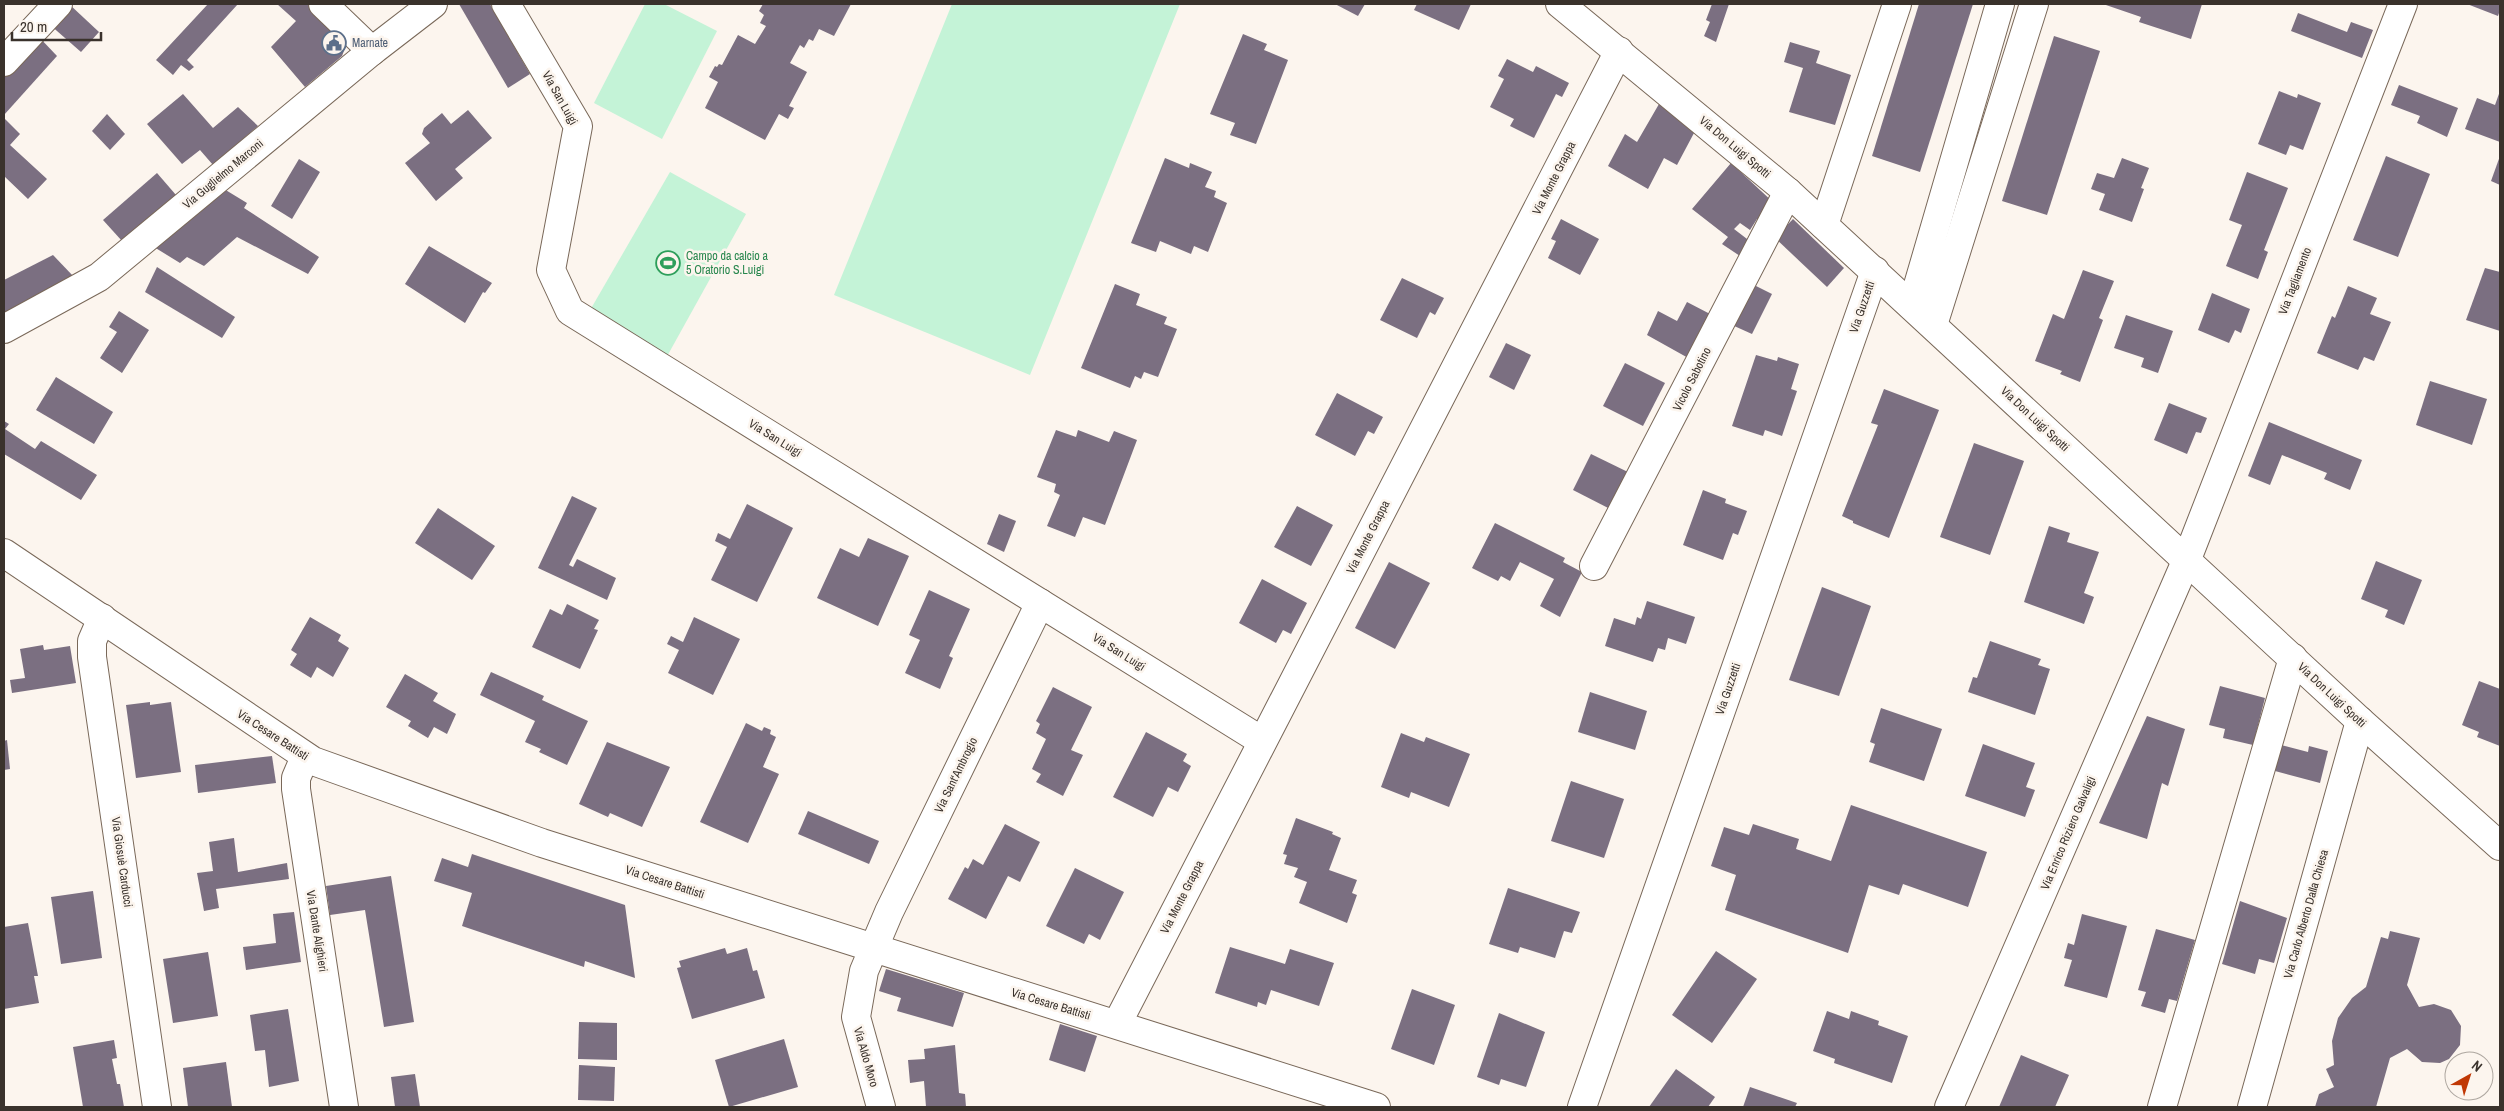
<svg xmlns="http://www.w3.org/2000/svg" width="2504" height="1111" font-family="'Archivo Narrow',sans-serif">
<rect width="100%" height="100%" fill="#fcf5ee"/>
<g fill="#c4f3d7">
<path d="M645 4H664L717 31 662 139 594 103Z"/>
<path d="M952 4H1180L1030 375 834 295Z"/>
<path d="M670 172 746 214 665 360 589 312Z"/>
</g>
<g fill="#7b6f81">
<path d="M69 4 99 32 81 52 49 24Z"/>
<path d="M208 4H238L187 60 194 67 189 71 181 65 173 75 156 60Z"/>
<path d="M277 4H317L347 43 342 56 305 87 271 47 296 21Z"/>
<path d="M459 4H490L530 74 508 88Z"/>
<path d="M763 4H851L834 36 819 29 813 41 809 39 804 48 800 45 790 63 807 72 789 106 794 108 788 119 779 114 765 140 705 108 718 82 709 77 715 66 717 67 719 64 722 65 738 35 755 44 766 26 760 23 764 15 759 11Z"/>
<path d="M1335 4H1365L1358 16Z"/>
<path d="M1417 4H1471L1459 30 1414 10Z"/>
<path d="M1712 4H1729L1716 42 1704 36 1710 22 1706 20Z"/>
<path d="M1919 4H1973L1920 172 1872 156Z"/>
<path d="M2103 4H2202L2191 39 2139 22 2141 17Z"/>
<path d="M2467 4H2500V10L2498 16Z"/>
<path d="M2298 13 2347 32 2351 22 2373 30 2362 58 2291 31Z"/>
<path d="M1243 34 1267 44 1264 50 1288 60 1256 144 1230 135 1235 123 1210 114Z"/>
<path d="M38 36 57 56 4 115V74Z"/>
<path d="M2054 36 2100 51 2047 215 2002 201Z"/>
<path d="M1790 42 1820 51 1816 63 1851 75 1835 125 1789 112 1803 68 1784 62Z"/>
<path d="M1507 59 1533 72 1536 66 1569 83 1562 97 1556 94 1534 138 1510 126 1514 119 1490 107 1504 79 1498 76Z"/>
<path d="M2399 85 2458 108 2447 137 2417 123 2420 116 2391 105Z"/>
<path d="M2279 91 2297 98 2298 94 2321 103 2303 150 2290 145 2286 155 2258 144Z"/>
<path d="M2500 91V142L2465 129 2477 98 2495 105Z"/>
<path d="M183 94 213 128 238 107 258 126 213 165 200 150 182 164 147 124Z"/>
<path d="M1659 104 1694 133 1677 165 1664 158 1648 189 1608 166 1625 134 1637 142Z"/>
<path d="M468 110 492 138 455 169 463 178 436 201 405 163 430 143 422 134 424 128 442 113 451 124Z"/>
<path d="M107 114 125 134 110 150 92 131Z"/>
<path d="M4 118 20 134 10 145 47 179 28 199 4 176Z"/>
<path d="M2386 156 2430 174 2398 257 2353 240Z"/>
<path d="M2500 156V185L2491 181Z"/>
<path d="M1165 158 1189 168 1190 163 1212 172 1205 187 1216 191 1214 197 1227 203 1208 252 1194 246 1191 254 1160 241 1156 252 1131 243Z"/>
<path d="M2122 158 2149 168 2141 188 2144 189 2132 222 2099 210 2105 194 2091 189 2097 173 2114 178Z"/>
<path d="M299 159 320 172 292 219 271 206Z"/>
<path d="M1731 163 1775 204 1763 225 1757 219 1750 230 1740 223 1734 229 1751 242 1746 260 1722 244 1728 237 1692 209Z"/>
<path d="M2247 172 2288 188 2264 250 2268 252 2258 279 2226 266 2242 225 2229 220Z"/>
<path d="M157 173 176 195 122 241 103 220Z"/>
<path d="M224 189 247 203 244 208 319 257 308 274 237 237 204 266 187 257 180 263 154 247Z"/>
<path d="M1561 219 1599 239 1580 275 1548 258 1556 241 1551 239Z"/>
<path d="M1793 219 1844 268 1827 287 1775 238Z"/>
<path d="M429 246 492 283 485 293 483 292 465 323 405 284Z"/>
<path d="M53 255 74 277 4 313V280Z"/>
<path d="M157 267 235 317 222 338 145 292Z"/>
<path d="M2485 268 2500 272V331L2466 320Z"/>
<path d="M2083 270 2114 281 2099 318 2103 320 2080 382 2060 374 2062 371 2035 361 2053 314 2064 319Z"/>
<path d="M1402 278 1444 298 1435 315 1430 312 1417 338 1380 320Z"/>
<path d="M1115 284 1140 294 1136 305 1167 317 1164 324 1177 329 1158 377 1144 372 1141 379 1135 376 1130 388 1081 368Z"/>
<path d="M1752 284 1772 294 1752 334 1732 325Z"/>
<path d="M2348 286 2377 298 2370 314 2391 322 2374 361 2364 357 2358 370 2317 353 2332 316 2335 318Z"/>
<path d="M2212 293 2250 309 2241 333 2235 330 2229 343 2198 330Z"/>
<path d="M1687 302 1712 315 1690 359 1647 335 1658 311 1677 321Z"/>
<path d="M119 311 149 330 122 373 100 358 117 332 109 327Z"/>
<path d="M2126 315 2173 331 2158 373 2141 367 2144 358 2114 348Z"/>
<path d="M1506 343 1531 355 1514 390 1489 377Z"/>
<path d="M1756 355 1777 361 1778 357 1799 364 1791 389 1797 391 1782 436 1765 430 1763 436 1732 426Z"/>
<path d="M1625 363 1665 383 1643 426 1603 406Z"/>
<path d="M56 377 113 412 94 444 36 410Z"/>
<path d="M2430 381 2487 399 2472 445 2416 425Z"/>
<path d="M1884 389 1939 410 1889 538 1853 523V521L1842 516 1878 425 1871 423Z"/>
<path d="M1337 393 1383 417 1374 434 1368 431 1355 456 1315 435Z"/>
<path d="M2169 403 2207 418 2201 433 2196 432 2187 454 2154 440Z"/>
<path d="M4 421 9 424 5 429 35 449 41 441 97 475 81 500 4 454Z"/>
<path d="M2269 422 2362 460 2350 490 2324 479 2327 473 2282 455 2270 485 2248 476Z"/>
<path d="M1056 430 1076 437 1078 430 1109 442 1114 431 1137 440 1105 525 1083 517 1075 537 1047 526 1060 495 1054 492 1056 484 1037 477Z"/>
<path d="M1974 443 2024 461 1990 555 1940 537Z"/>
<path d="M1591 454 1632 474 1614 511 1573 490Z"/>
<path d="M1703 490 1726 499 1725 503 1747 511 1738 535 1733 533 1723 560 1683 545Z"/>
<path d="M572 496 597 508 569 565 573 567 577 559 616 578 607 600 538 568Z"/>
<path d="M747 504 793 528 757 602 711 580 727 547 715 541 718 533 730 539Z"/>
<path d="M1297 506 1333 525 1311 566 1274 547Z"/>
<path d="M438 508 495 546 472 580 415 543Z"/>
<path d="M999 514 1016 521 1004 552 987 544Z"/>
<path d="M1495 523 1565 558 1563 562 1582 572 1560 617 1540 606 1554 579 1520 562 1510 581 1501 576 1498 581 1472 568Z"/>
<path d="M2049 526 2070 533 2067 542 2099 552 2084 593 2094 597 2084 624 2024 602Z"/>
<path d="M868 538 909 556 878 626 817 598 840 548 859 557Z"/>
<path d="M2376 561 2422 580 2404 625 2385 617 2388 610 2361 599Z"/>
<path d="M1389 562 1430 583 1395 649 1355 628Z"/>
<path d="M1262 579 1307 603 1291 634 1283 630 1276 643 1239 623Z"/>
<path d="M1822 587 1871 606 1839 696 1789 680Z"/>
<path d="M929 590 970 609 949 656 953 658 940 689 905 673 920 640 909 635Z"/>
<path d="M1647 601 1695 617 1686 644 1668 638 1665 650 1658 648 1653 662 1605 646 1614 618 1635 625 1637 617 1641 619Z"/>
<path d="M567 604 599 620 594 629 598 630 580 669 532 647 550 609 562 615Z"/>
<path d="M310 617 341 635 338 641 349 648 333 677 317 667 311 678 290 665 297 654 291 650Z"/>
<path d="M694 617 740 639 713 695 668 673 679 650 667 644 671 636 683 642Z"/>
<path d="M1990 641 2041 659 2038 665 2050 669 2035 715 1968 692 1973 677 1977 678Z"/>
<path d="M43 645 44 650 70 646 76 683 12 693 10 680 25 678 20 649Z"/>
<path d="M491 672 544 696 542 700 588 721 567 765 539 752 541 749 525 742 535 721 480 695Z"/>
<path d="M405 674 438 693 433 701 456 714 447 734 434 727 428 738 408 726 411 721 386 707Z"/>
<path d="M2479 681 2500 689V746L2477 737 2479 732 2462 725Z"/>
<path d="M2220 686 2265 698 2253 745 2223 738 2225 729 2209 725Z"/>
<path d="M1053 687 1092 707 1071 750 1083 755 1063 796 1036 782 1041 774 1032 769 1046 739 1036 733 1040 724 1036 721Z"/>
<path d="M1590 692 1647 711 1635 750 1578 732Z"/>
<path d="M150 702V705L171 702 181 772 136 778 126 705Z"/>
<path d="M1881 708 1942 729 1924 781 1869 762 1875 744 1870 742Z"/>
<path d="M2147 716 2185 729 2168 786 2162 783 2147 839 2099 823Z"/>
<path d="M746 723 762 731 764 727 771 730 770 734 776 737 763 767 779 774 748 843 700 822Z"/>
<path d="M1146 732 1187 754 1183 761 1191 766 1178 792 1168 787 1153 817 1113 797Z"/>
<path d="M1401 733 1424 742 1426 737 1470 754 1449 807 1411 792 1409 798 1381 787Z"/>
<path d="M7 740 10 769 4 770V741Z"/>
<path d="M607 742 670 767 642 827 610 813 608 817 579 804Z"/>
<path d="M1983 744 2035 763 2026 787 2035 790 2025 817 1965 796Z"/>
<path d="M2281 745 2308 752 2309 746 2328 751 2320 783 2275 771Z"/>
<path d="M272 756 276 783 198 793 195 765Z"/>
<path d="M1571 781 1624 799 1604 858 1551 841Z"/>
<path d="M1851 805 1987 852 1968 907 1903 884 1899 895 1869 885 1848 953 1725 910 1736 875 1711 866 1724 827 1749 835 1753 824 1799 839 1796 849 1831 861Z"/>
<path d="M808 811 879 841 869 864 798 834Z"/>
<path d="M1296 818 1333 832 1332 834 1341 838 1329 870 1357 880 1352 893 1357 895 1347 923 1299 903 1307 882 1294 877 1298 868 1284 864 1287 855 1283 854Z"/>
<path d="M1005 824 1040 842 1020 882 1008 876 986 919 948 899 965 867 968 869 973 859 983 865Z"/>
<path d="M234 838 238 872 287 863 289 879 216 889 219 908 204 911 197 873 213 871 209 842Z"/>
<path d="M472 854 625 905 635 978 585 961 584 967 462 926 472 893 434 881 442 858 468 867Z"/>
<path d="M1075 868 1124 892 1100 940 1089 934 1084 944 1046 926Z"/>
<path d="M391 876 414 1022 384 1027 365 910 330 915 326 886Z"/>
<path d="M1508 888 1580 912 1572 933 1564 931 1555 958 1520 947 1518 953 1489 944Z"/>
<path d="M93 891 102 958 61 964 51 897Z"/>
<path d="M2240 901 2287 918 2274 963 2259 959 2255 974 2222 964Z"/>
<path d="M294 912 301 962 246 970 243 947 276 943 273 914Z"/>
<path d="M2082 914 2127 926 2107 998 2064 986 2072 960 2064 958 2068 943 2074 945Z"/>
<path d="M28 923 38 976H34L39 1003 4 1009V927Z"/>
<path d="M2156 929 2195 940 2177 1001 2169 999 2165 1013 2141 1006 2146 992 2138 990Z"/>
<path d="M2390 931 2420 938 2407 985 2419 1007 2434 1004 2451 1010 2461 1026 2460 1045 2449 1059 2440 1063 2422 1062 2407 1049 2390 1058 2376 1107H2315L2319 1094 2334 1087 2326 1069 2334 1065 2332 1041 2338 1018 2352 998 2366 987 2381 937 2388 939Z"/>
<path d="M1230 947 1285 964 1290 949 1334 963 1319 1006 1271 990 1266 1005 1258 1002 1257 1007 1215 993Z"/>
<path d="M725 948 727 954 747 948 753 971 757 970 765 998 692 1019 677 968 681 967 679 961Z"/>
<path d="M1716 951 1757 979 1712 1043 1672 1015Z"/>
<path d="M208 952 218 1016 173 1023 163 959Z"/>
<path d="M886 969 964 993 953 1027 897 1011 901 998 879 991Z"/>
<path d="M1412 989 1455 1005 1434 1065 1391 1049Z"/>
<path d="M288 1009 299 1081 269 1087 265 1050 255 1051 250 1015Z"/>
<path d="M1827 1011 1849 1019 1851 1011 1879 1021 1878 1025 1908 1036 1892 1083 1834 1063 1835 1059 1813 1051Z"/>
<path d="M1499 1013 1545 1032 1526 1087 1501 1079 1499 1085 1477 1077Z"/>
<path d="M579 1022 617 1023V1060L578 1059Z"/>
<path d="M1060 1024 1097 1036 1085 1072 1049 1060Z"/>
<path d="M784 1039 798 1087 729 1107 715 1060Z"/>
<path d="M114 1040 117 1058 112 1059 117 1084H120L124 1107H83L73 1047Z"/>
<path d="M955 1045 959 1093 965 1094 966 1107H926L924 1081 910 1083 908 1060 925 1059 924 1049Z"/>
<path d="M2021 1055 2069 1075 2055 1107H1999Z"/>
<path d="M226 1062 232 1107H188L183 1068Z"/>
<path d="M579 1065 615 1067 614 1101 578 1100Z"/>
<path d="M1676 1069 1715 1097 1708 1107H1649Z"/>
<path d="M415 1074 420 1107H395L391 1077Z"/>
<path d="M1750 1087 1797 1103 1795 1107H1743Z"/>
</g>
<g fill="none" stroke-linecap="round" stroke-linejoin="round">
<g stroke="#796859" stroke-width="30">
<g id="minor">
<path d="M323 4 372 51"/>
<path d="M506 4 578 126 551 270 570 311 1262 741"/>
<path d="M1560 4 1788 192 2360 721 2500 846"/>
<path d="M4 62 58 4"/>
<path d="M1824 225 1897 4"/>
<path d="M1912 306 2000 4"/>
<path d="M1933 325 2034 4"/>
<path d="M4 329 99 277 372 51 433 4"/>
<path d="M4 553 313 761 542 843 1376 1107"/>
<path d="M1594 566 1788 192"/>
<path d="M102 618 92 641V657L157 1107"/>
<path d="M305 757 296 778V789L344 1107"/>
<path d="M1117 1024 1619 51"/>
<path d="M881 1107 856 1017 864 971 889 912 1040 603"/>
<path d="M1582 1107 1875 271"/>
<path d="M1949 1107 2187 559 2403 4"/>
<path d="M2162 1107 2293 658"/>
<path d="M2252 1107 2360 721"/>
</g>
</g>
<use href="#minor" stroke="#fff" stroke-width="28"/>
</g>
<defs>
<g id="civic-ring" transform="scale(1.25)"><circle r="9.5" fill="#fcf5ee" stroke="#5c6f8a" stroke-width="1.5"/><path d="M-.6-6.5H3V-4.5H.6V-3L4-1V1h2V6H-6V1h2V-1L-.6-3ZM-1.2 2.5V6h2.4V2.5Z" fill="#5c6f8a"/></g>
<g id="stadium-ring" transform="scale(1.25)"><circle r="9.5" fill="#fcf5ee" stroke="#2e9e5b" stroke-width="1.5"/><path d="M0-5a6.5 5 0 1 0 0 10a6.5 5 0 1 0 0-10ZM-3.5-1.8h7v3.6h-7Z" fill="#2e9e5b"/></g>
</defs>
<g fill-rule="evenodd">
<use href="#civic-ring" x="334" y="43"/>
<use href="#stadium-ring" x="668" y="263"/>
</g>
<g text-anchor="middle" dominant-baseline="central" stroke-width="5" stroke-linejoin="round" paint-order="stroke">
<g font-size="12" fill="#4e5e75" stroke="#fcf5ee" text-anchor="start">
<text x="352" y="43">Marnate</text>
</g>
<g font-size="12" fill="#3a322c" stroke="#fcf5ee">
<text transform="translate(560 98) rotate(61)">Via San Luigi</text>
<text transform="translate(1735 147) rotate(40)">Via Don Luigi Spotti</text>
<text transform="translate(223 174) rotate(-40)">Via Guglielmo Marconi</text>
<text transform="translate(1554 178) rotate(-63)">Via Monte Grappa</text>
<text transform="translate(2295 281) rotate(-69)">Via Tagliamento</text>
<text transform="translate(1862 307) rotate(-71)">Via Guzzetti</text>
<text transform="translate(1692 379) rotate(-63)">Vicolo Sabotino</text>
<text transform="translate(2035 419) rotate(43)">Via Don Luigi Spotti</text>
<text transform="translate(775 438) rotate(32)">Via San Luigi</text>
<text transform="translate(1368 537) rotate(-63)">Via Monte Grappa</text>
<text transform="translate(1119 652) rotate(32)">Via San Luigi</text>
<text transform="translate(1728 689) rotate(-71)">Via Guzzetti</text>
<text transform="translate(2332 695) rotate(43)">Via Don Luigi Spotti</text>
<text transform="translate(273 735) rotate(33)">Via Cesare Battisti</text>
<text transform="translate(956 775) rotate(-64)">Via Sant'Ambrogio</text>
<text transform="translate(2068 833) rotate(-67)">Via Enrico Riziero Galvaligi</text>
<text transform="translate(122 862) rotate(82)">Via Giosuè Carducci</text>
<text transform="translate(665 882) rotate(18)">Via Cesare Battisti</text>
<text transform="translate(1182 897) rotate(-63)">Via Monte Grappa</text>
<text transform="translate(2306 914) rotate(-74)">Via Carlo Alberto Dalla Chiesa</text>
<text transform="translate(317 931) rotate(81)">Via Dante Alighieri</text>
<text transform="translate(1051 1004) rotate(17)">Via Cesare Battisti</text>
<text transform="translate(866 1057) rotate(74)">Via Aldo Moro</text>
</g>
<g font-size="12" fill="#27864d" stroke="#fcf5ee" text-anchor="start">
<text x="686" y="256">Campo da calcio a<tspan x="686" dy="14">5 Oratorio S.Luigi</tspan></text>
</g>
</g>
<rect width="2504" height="1111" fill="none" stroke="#3a322c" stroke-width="10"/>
<g transform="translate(2469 1076) rotate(39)"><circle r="24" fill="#fcf5ee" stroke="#aea7a0"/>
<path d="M0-4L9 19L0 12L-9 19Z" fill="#c03805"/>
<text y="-8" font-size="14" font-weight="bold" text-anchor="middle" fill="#3a322c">N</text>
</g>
<path d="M12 32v8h89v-8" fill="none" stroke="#3a322c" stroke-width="2.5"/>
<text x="20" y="32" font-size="15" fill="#3a322c" stroke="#fcf5ee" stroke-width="4" paint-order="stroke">20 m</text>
</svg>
